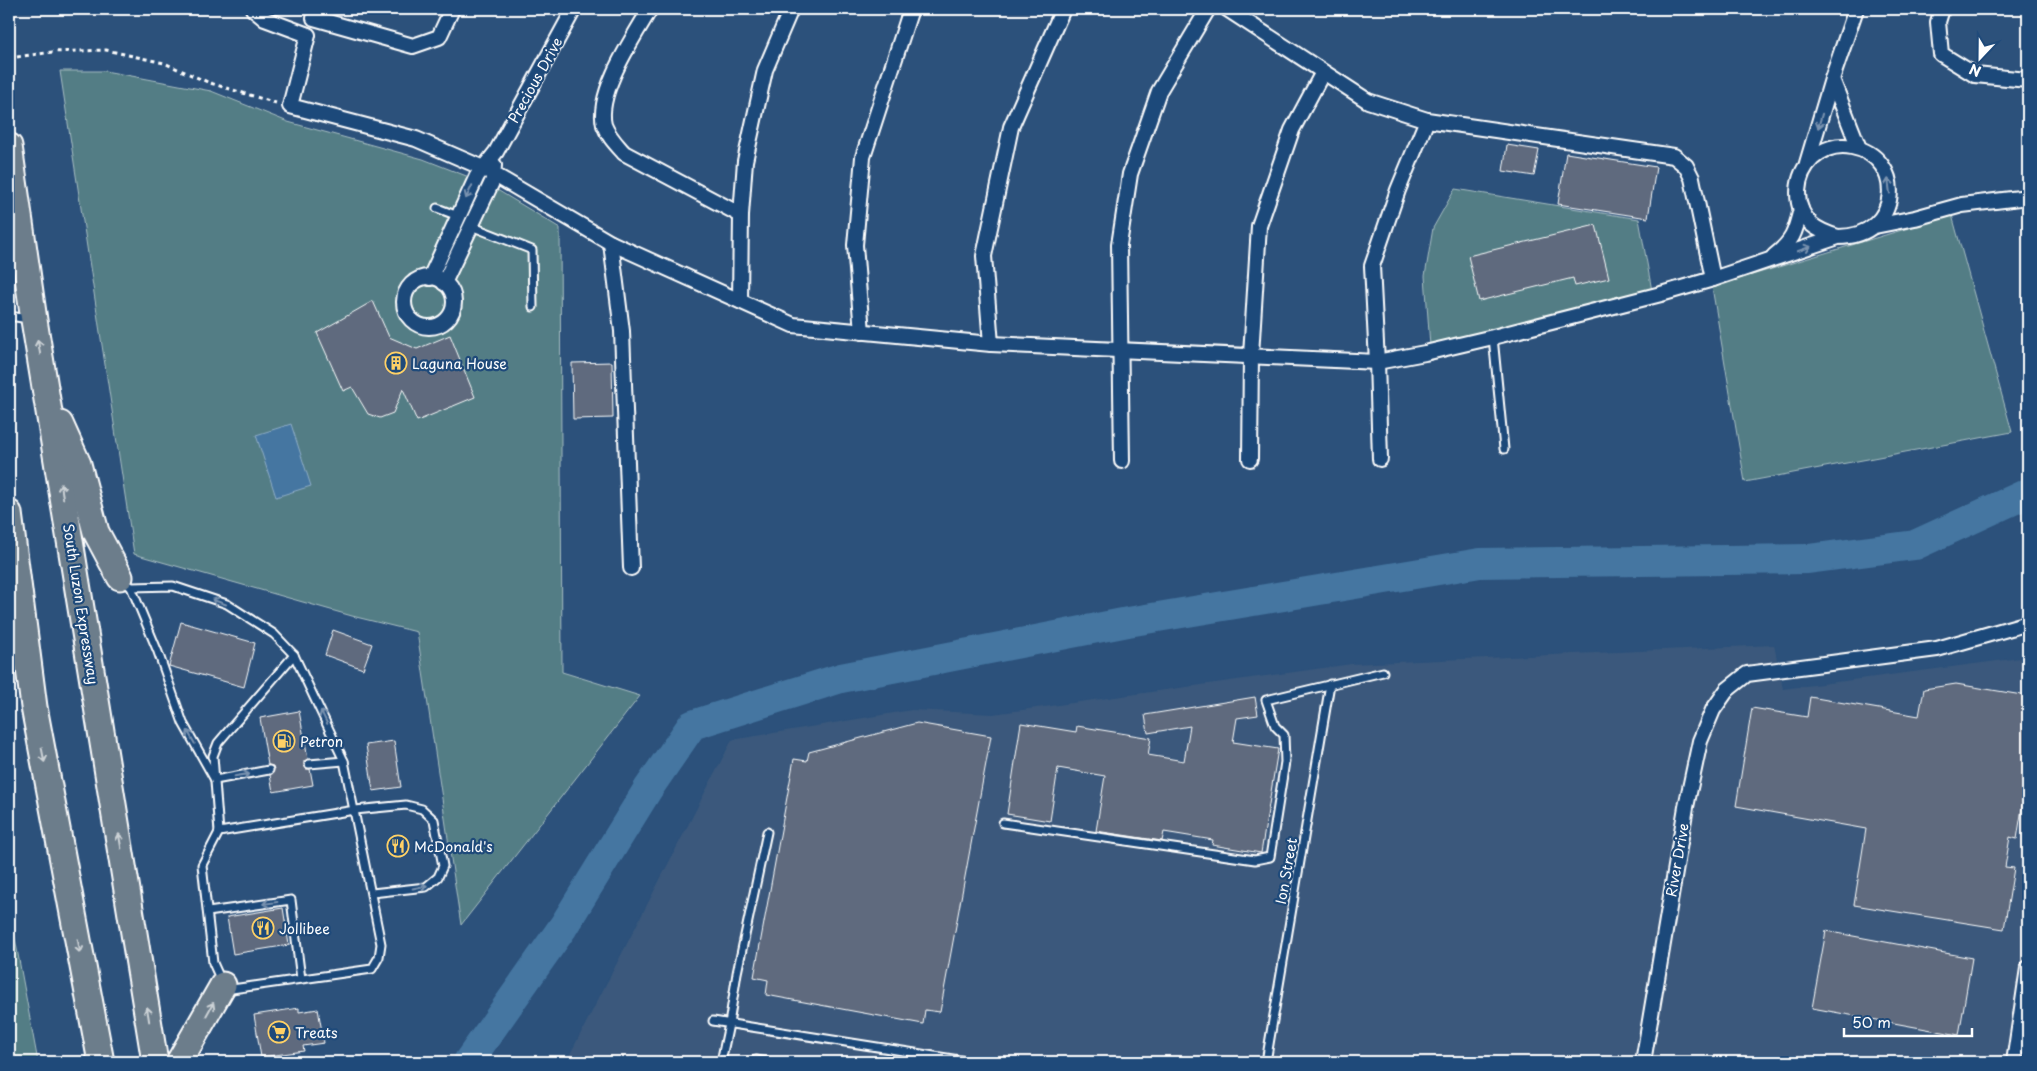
<svg xmlns="http://www.w3.org/2000/svg" width="2037" height="1071" font-family="'Playpen Sans',sans-serif">
<rect width="100%" height="100%" fill="#2c517b"/>
<filter id="ink" filterUnits="userSpaceOnUse"><feTurbulence type="fractalNoise" baseFrequency=".02" numOctaves="2"/><feDisplacementMap in="SourceGraphic" scale="10" xChannelSelector="R" yChannelSelector="G"/><feConvolveMatrix kernelMatrix="1 2 1 2 8 2 1 2 1" color-interpolation-filters="sRGB"/></filter>
<g filter="url(#ink)">
<path fill="#3b597c" d="M1774 645 1783 689 2028 657V1062H566L732 740 912 710 993 714 1352 664Z"/>
<g fill="#527d85" stroke="#a8bec2">
<path d="M60 71H105L211 91 288 122 423 159 469 177 425 269 454 280 494 188 560 228 562 672 640 696 461 925 417 632 352 616 134 554Z"/>
<path d="M1455 189 1639 219 1652 291 1430 346 1425 276 1433 228Z"/>
<path d="M1952 215 2012 432 1745 482 1712 287Z"/>
<path d="M9 922H12L38 1062H9Z"/>
</g>
<path fill="#4476a1" stroke="#8fadc7" d="M291 424 311 486 276 497 256 435Z"/>
<g fill="none" stroke-linecap="round" stroke-linejoin="round">
<path stroke="#4476a1" stroke-width="30" d="M468 1062 563 927 648 789 692 725 841 678 1128 622 1480 563 1808 559 1915 545 2028 493"/>
</g>
<g fill="#5e6b7e" stroke="#fff">
<path d="M1507 145 1539 150 1534 176 1503 171Z"/>
<path d="M1566 153 1656 167 1648 218 1558 204Z"/>
<path d="M1596 225 1609 278 1575 286 1573 278 1479 301 1468 256Z"/>
<path d="M373 301 389 337 417 349 450 335 475 397 417 421 403 389 393 413 380 418 368 414 352 387 343 391 317 333Z"/>
<path d="M612 362 613 418 573 419 572 363Z"/>
<path d="M181 622 255 643 244 687 169 666Z"/>
<path d="M333 630 372 644 363 669 325 655Z"/>
<path d="M1956 684 2028 696V771L2017 839 2010 837 2005 867 2014 868 2004 929 1854 905 1866 829 1736 806 1752 708 1807 717 1810 697 1919 716 1924 689Z"/>
<path d="M1255 697 1258 715 1237 718 1233 742 1278 749 1261 853 1212 845 1213 840 1164 832 1162 841 1096 831 1105 776 1058 768 1050 821 1007 814 1021 723 1076 732 1077 726 1151 738 1148 755 1184 761 1190 726 1148 733 1145 715Z"/>
<path d="M299 711 308 759 304 761V765L306 769H310L313 785 273 792 270 775 274 770 273 766 268 765 260 718Z"/>
<path d="M917 723 991 736 940 1012 925 1010 923 1024 766 995 768 980 754 977 794 759 807 761 809 752Z"/>
<path d="M394 741 401 787 373 791 366 745Z"/>
<path d="M283 908 289 945 233 954 227 917Z"/>
<path d="M1826 931 1972 958 1959 1035 1812 1008Z"/>
<path d="M299 1008V1012L318 1009 324 1043 303 1046 304 1051 261 1057 254 1015Z"/>
</g>
<g fill="none" stroke-linecap="round" stroke-linejoin="round">
<g stroke="#fff" stroke-width="11">
<g id="service">
<path d="M437 208 458 216"/>
<path d="M471 226 532 250 533 307"/>
<path d="M9 316 29 319"/>
<path d="M1493 337 1504 449"/>
<path d="M123 580 131 587 173 586 227 604 274 634 294 655 344 761 309 764"/>
<path d="M131 587 158 652 183 723 215 780 269 770"/>
<path d="M294 655 229 730 218 743 213 756 219 832 202 865 213 963 223 985 232 989 372 969 379 957 381 944 344 761"/>
<path d="M1003 823 1255 860 1270 857 1285 762 1284 735 1275 726 1266 700 1383 672"/>
<path d="M219 832 355 810 406 805 422 809 434 820 443 866 438 877 426 887 372 893"/>
<path d="M208 912 291 900 301 979"/>
<path d="M713 1021 972 1062"/>
<path d="M721 1062 729 1024 737 973 767 832"/>
<path d="M747 1062 756 1060 767 1062"/>
<path d="M1266 1062 1330 684"/>
</g>
</g>
<g stroke="#fff" stroke-width="18">
<g id="minor">
<path d="M253 9 265 19 308 35 290 106 416 139 483 168 611 243 793 325 991 344 1377 362 1425 353 1493 337 1661 294 1713 279 1838 237C1903 237 1906 157 1852 147 1837 144 1823 149 1813 158 1795 175 1792 206 1811 224 1819 231 1828 234 1838 237"/>
<path d="M650 9C634 37 596 92 604 125 608 136 616 144 624 153L741 215"/>
<path d="M1227 9 1368 101 1427 120 1674 156 1686 166 1692 178 1713 279"/>
<path d="M1942 9 1938 22 1941 54 1975 75 2028 80"/>
<path d="M314 18 413 46 439 37 452 9"/>
<path d="M1832 79 1859 148"/>
<path d="M1807 163 1832 79 1856 9"/>
<path d="M1875 226 1915 218 1962 205 2028 197"/>
<path d="M611 243 622 331 631 568"/>
<path d="M1774 256C1793 241 1795 233 1801 209"/>
<circle cx="429" cy="302" r="25"/>
<path d="M430 278 477 176 496 152 574 9"/>
<path d="M444 283 493 180 494 165"/>
<path d="M740 301 741 215 745 161 765 70 791 9"/>
<path d="M862 332 855 245 863 157 911 9"/>
<path d="M991 344 984 256 1011 127 1063 9"/>
<path d="M1250 459 1251 355 1259 226 1292 130 1323 72"/>
<path d="M1380 459 1377 362 1372 266 1398 190 1427 120"/>
<path d="M1122 461 1119 245 1130 174 1159 91 1208 9"/>
<path d="M1643 1062 1686 807 1700 741 1713 710 1727 690 1747 674 1937 649 2028 623"/>
<path d="M2014 1062 2028 968"/>
</g>
</g>
<g stroke="#fff" stroke-width="29">
<g id="motorway">
<path d="M9 146 34 320 155 1062"/>
<path d="M60 424 78 464 96 532 120 577"/>
<path d="M9 513 34 707 101 1062"/>
<path d="M179 1062 223 985"/>
</g>
</g>
<path stroke="#fff" stroke-width="3" stroke-dasharray="4 4" stroke-linecap="butt" d="M9 58 53 52 106 50 164 63 210 83 276 103"/>
<use href="#service" stroke="#1f4a7a" stroke-width="7"/>
<use href="#minor" stroke="#1f4a7a" stroke-width="14"/>
<use href="#motorway" stroke="#6c7d8b" stroke-width="25"/>
</g>
<defs><path id="oneway-shaft" d="M-6 0H5M1.5-3L5.5 0L1.5 3" fill="none" stroke-width="1.6" stroke-linecap="round" stroke-linejoin="round" transform="scale(1.25)"/></defs>
<g stroke="#7992af">
<use href="#oneway-shaft" transform="translate(1820 121) rotate(106)"/>
<use href="#oneway-shaft" transform="translate(1889 186) rotate(-97)"/>
<use href="#oneway-shaft" transform="translate(469 192) rotate(115)"/>
<use href="#oneway-shaft" transform="translate(1804 249) rotate(-19)"/>
<use href="#oneway-shaft" transform="translate(219 602) rotate(-161)"/>
<use href="#oneway-shaft" transform="translate(324 717) rotate(-116)"/>
<use href="#oneway-shaft" transform="translate(191 737) rotate(-119)"/>
<use href="#oneway-shaft" transform="translate(242 775) rotate(-10)"/>
<use href="#oneway-shaft" transform="translate(420 887) rotate(-12)"/>
<use href="#oneway-shaft" transform="translate(270 903) rotate(172)"/>
</g>
<g stroke="#ccd2d6">
<use href="#oneway-shaft" transform="translate(39 347) rotate(-99)"/>
<use href="#oneway-shaft" transform="translate(62 491) rotate(-99)"/>
<use href="#oneway-shaft" transform="translate(43 755) rotate(79)"/>
<use href="#oneway-shaft" transform="translate(120 841) rotate(-100)"/>
<use href="#oneway-shaft" transform="translate(79 946) rotate(79)"/>
<use href="#oneway-shaft" transform="translate(210 1009) rotate(-61)"/>
<use href="#oneway-shaft" transform="translate(148 1014) rotate(-99)"/>
</g>
</g>
<defs>
<g id="building-ring" transform="scale(1.125)"><circle r="9.5" fill="#1f4a7a" stroke="#ffd166" stroke-width="1.5"/><path d="M-4-6H4V6H1V3H-1V6H-4ZM-2.5-4.3h1.7v1.8h-1.7ZM.8-4.3h1.7v1.8H.8ZM-2.5-1h1.7V.8h-1.7ZM.8-1h1.7V.8H.8Z" fill="#ffd166"/></g>
<g id="fuel-ring" transform="scale(1.125)"><circle r="9.5" fill="#1f4a7a" stroke="#ffd166" stroke-width="1.5"/><path d="M-5.5-6h7V0h2V4h1.3V-2.5L3-4.5l.8-.8L6-3V5H2.5V1h-1V6h-7ZM-4.2-4.7v3.2H.2V-4.7Z" fill="#ffd166"/></g>
<g id="restaurant-ring" transform="scale(1.125)"><circle r="9.5" fill="#1f4a7a" stroke="#ffd166" stroke-width="1.5"/><path d="M-5-6h1v4h1v-4h1v4h1v-4h1v5L-1.5 .5V6h-2V.5L-5-1ZM5-6V6H3V1.5H1.5Q1.5-4 5-6Z" fill="#ffd166"/></g>
<g id="supermarket-ring" transform="scale(1.125)"><circle r="9.5" fill="#1f4a7a" stroke="#ffd166" stroke-width="1.5"/><path d="M-6-5.5h2.5l.6 2H6L4.5 2H-2.5L-4.4-4H-6ZM-1.5 3.2a1.3 1.3 0 1 0 .1 0ZM3 3.2a1.3 1.3 0 1 0 .1 0Z" fill="#ffd166"/></g>
</defs>
<g fill-rule="evenodd">
<use href="#building-ring" x="396" y="363"/>
<use href="#fuel-ring" x="284" y="741"/>
<use href="#restaurant-ring" x="398" y="846"/>
<use href="#restaurant-ring" x="263" y="928"/>
<use href="#supermarket-ring" x="279" y="1032"/>
</g>
<g text-anchor="middle" dominant-baseline="central" stroke-width="4.5" stroke-linejoin="round" paint-order="stroke">
<g font-size="14" fill="#fff" stroke="#1f4a7a">
<text transform="translate(535 80) rotate(-61)">Precious Drive</text>
<text transform="translate(81 604) rotate(81)">South Luzon Expressway</text>
<text transform="translate(1677 860) rotate(-80)">River Drive</text>
<text transform="translate(1286 871) rotate(-80)">Ion Street</text>
</g>
<g font-size="14" fill="#fff" stroke="#1f4a7a" text-anchor="start">
<text x="412" y="363">Laguna House</text>
<text x="300" y="741">Petron</text>
<text x="414" y="846">McDonald's</text>
<text x="279" y="928">Jollibee</text>
<text x="295" y="1032">Treats</text>
</g>
</g>
<rect width="2037" height="1071" fill="none" stroke="#1f4a7a" stroke-width="30"/>
<rect x="15" y="15" width="2007" height="1041" fill="none" stroke="#fff" stroke-width="2" filter="url(#ink)"/>
<g transform="translate(1980 58) rotate(202)" stroke="#1f4a7a" stroke-width="4" paint-order="stroke">
<path d="M0-4L9 19L0 12L-9 19Z" fill="#ffffff"/>
<text y="-8" font-size="14" font-weight="bold" text-anchor="middle" fill="#ffffff">N</text>
</g>
<path d="M1844 1028v8h128v-8" fill="none" stroke="#ffffff" stroke-width="2.5"/>
<text x="1852" y="1028" font-size="15" fill="#ffffff" stroke="#1f4a7a" stroke-width="4" paint-order="stroke">50 m</text>
</svg>
